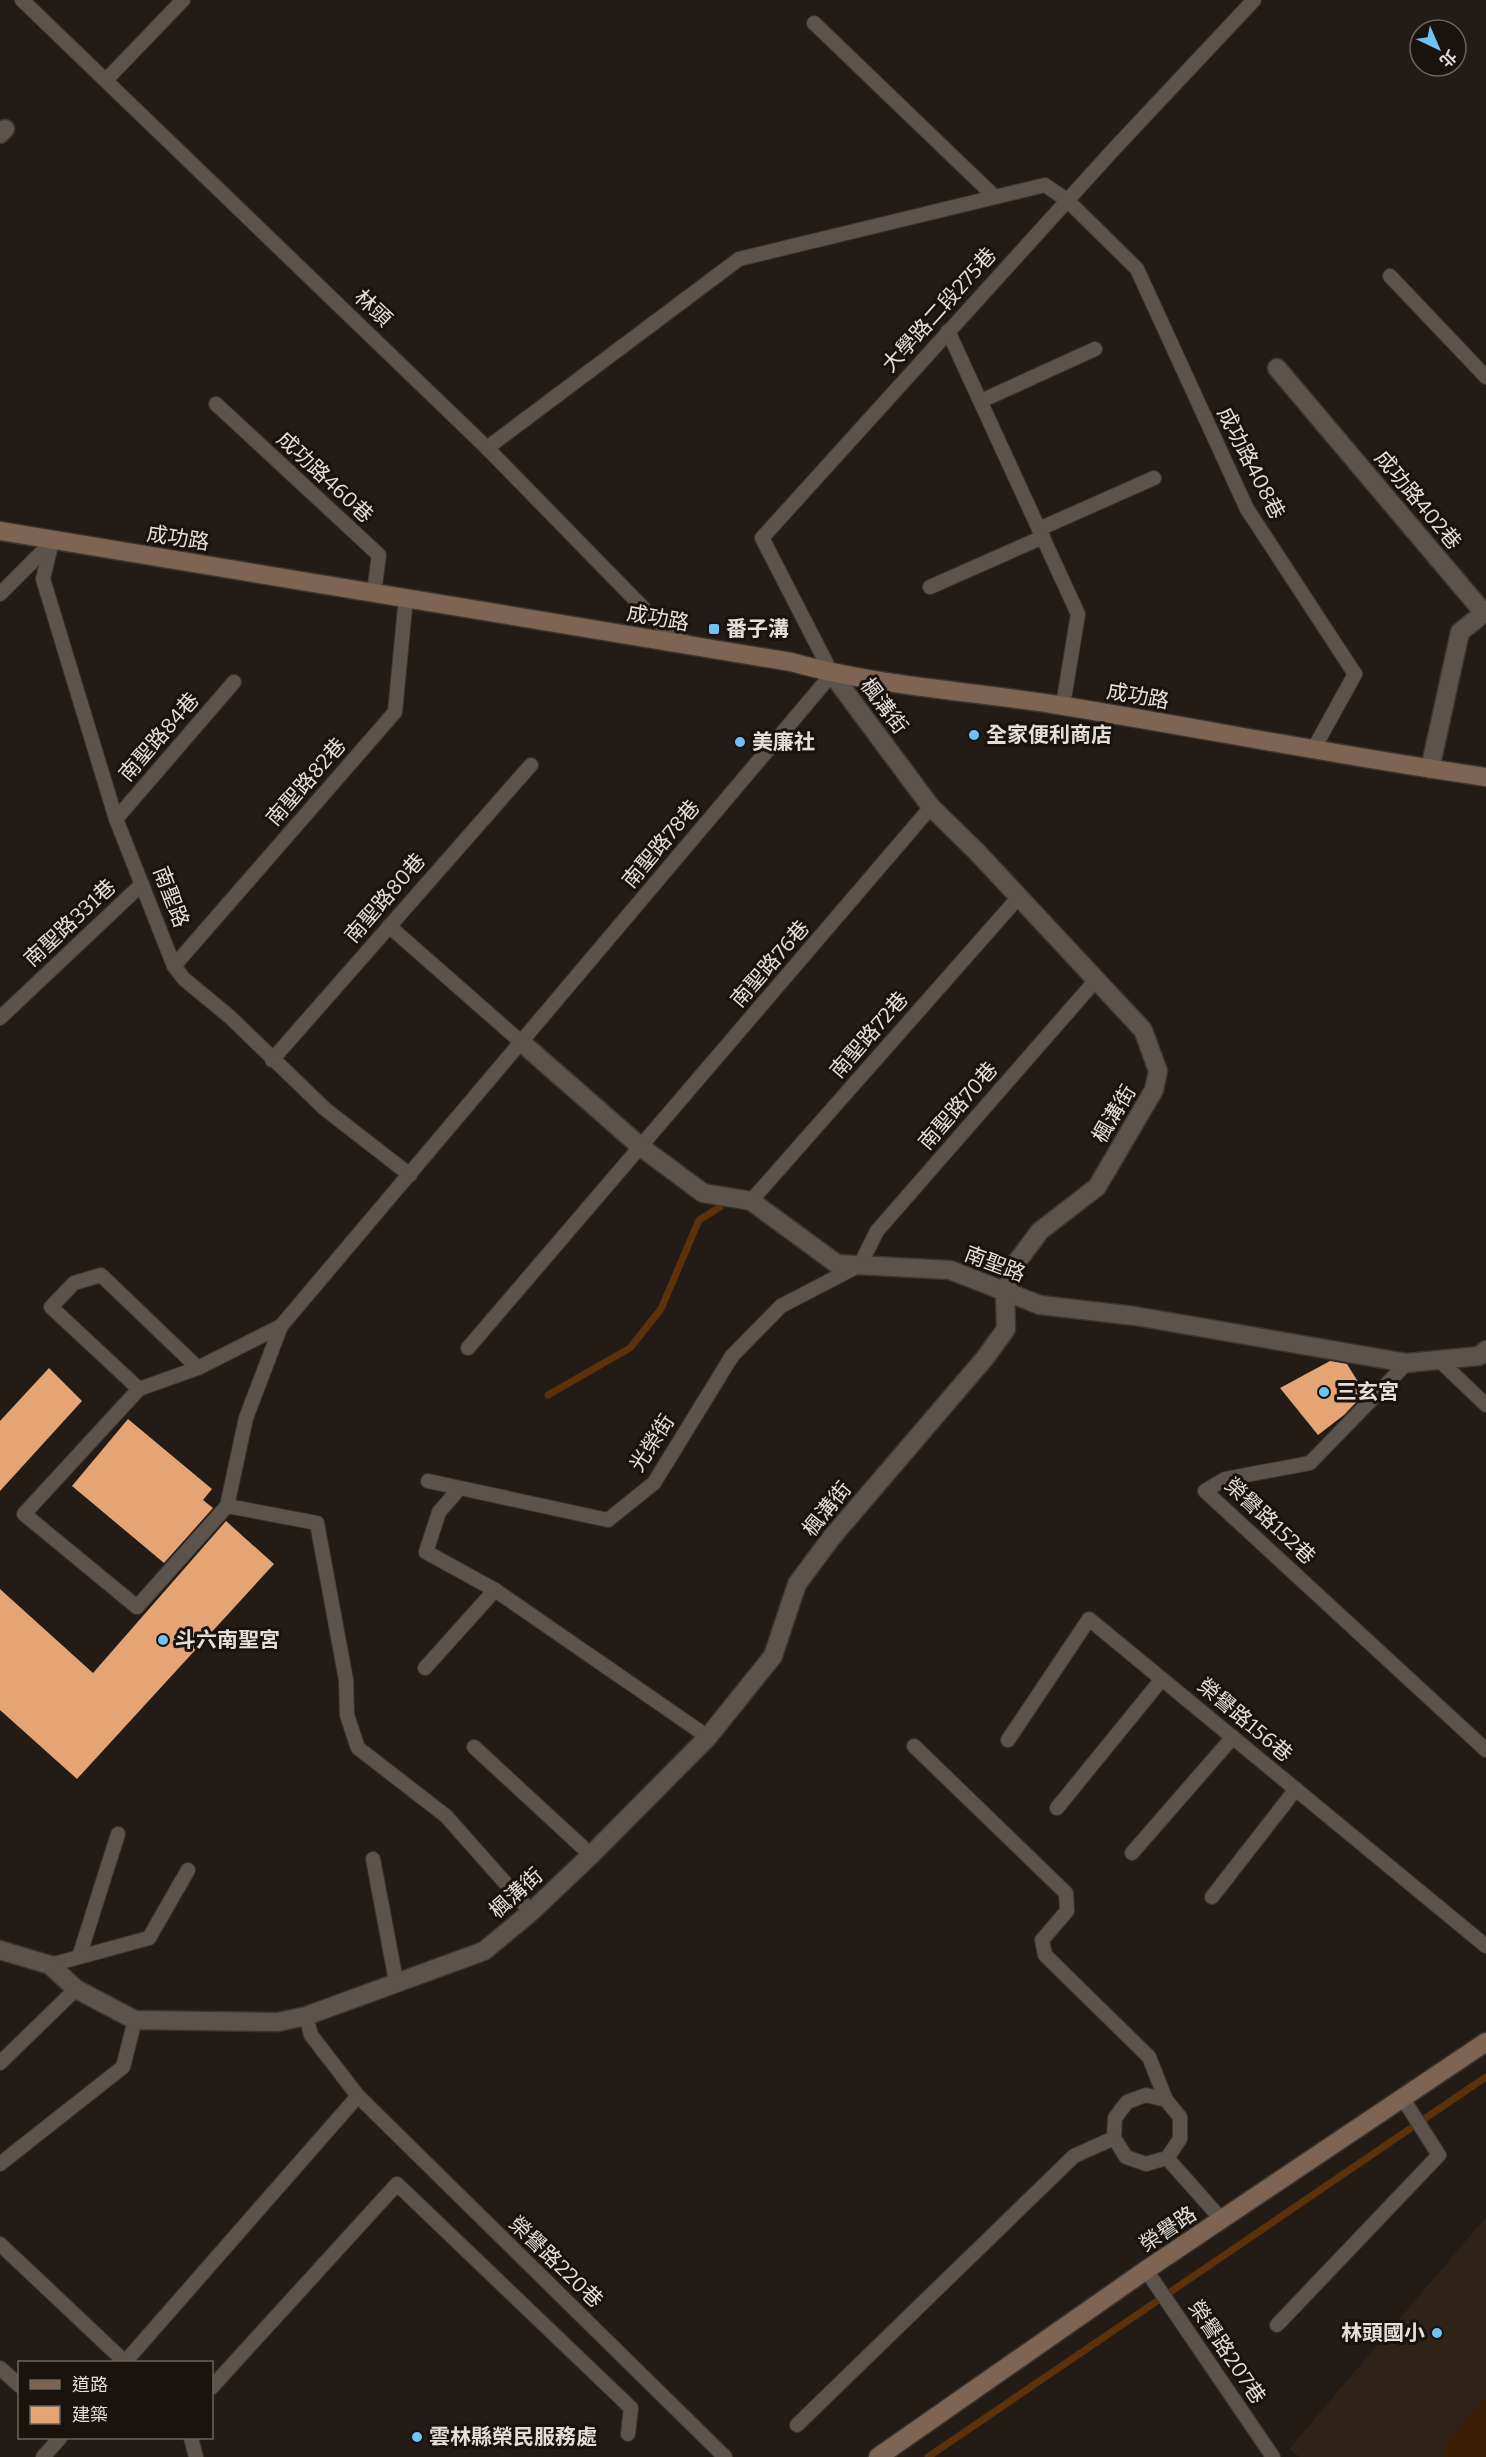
<svg xmlns="http://www.w3.org/2000/svg" width="1486" height="2457" font-family="Bitter,'Noto Sans TC',serif">
<rect width="100%" height="100%" fill="#221b16"/>
<path fill="#2e2219" d="M1486 2217V2457H1300L1289 2449Z"/>
<path fill="#3b1e06" d="M1486 2395V2457H1445V2444Z"/>
<g fill="none" stroke-linecap="round" stroke-linejoin="round">
<g stroke="#5c320a" stroke-width="7">
<path d="M548 1395 630 1348 661 1309 699 1220 720 1207"/>
<path d="M928 2457 1486 2077"/>
</g>
</g>
<g fill="#e4a473">
<path d="M1330 1361 1347 1364 1365 1393 1344 1415 1318 1435 1280 1388Z"/>
<path d="M49 1368 82 1401 0 1491V1421Z"/>
<path d="M128 1419 212 1489 203 1500 213 1508 164 1563 72 1486Z"/>
<path d="M226 1521 274 1564 77 1779 0 1710V1589L93 1673Z"/>
</g>
<g fill="none" stroke-linecap="round" stroke-linejoin="round">
<g stroke="#3b3632" stroke-width="16">
<g id="lane">
<path d="M22 0 487 448 655 620 687 643"/>
<path d="M814 23 995 197"/>
<path d="M107 79 183 0"/>
<path d="M1390 276 1486 377"/>
<path d="M948 331 1078 614 1063 705"/>
<path d="M981 401 1095 349"/>
<path d="M216 404 379 555 374 592"/>
<path d="M487 448 739 259 1045 185 1067 200 1137 269 1247 509 1355 674 1313 750"/>
<path d="M1039 529 1154 478"/>
<path d="M52 541 43 579 116 819 174 966 184 979 230 1017 325 1109 410 1175"/>
<path d="M930 587 1043 537"/>
<path d="M0 594 51 543"/>
<path d="M116 819 234 682"/>
<path d="M389 926 521 1042"/>
<path d="M174 966 395 712 406 597"/>
<path d="M0 1018 142 884"/>
<path d="M272 1060 531 765"/>
<path d="M751 1201 1018 898"/>
<path d="M281 1326 198 1368 139 1389 24 1514 137 1607 227 1506 246 1418 281 1326 832 674 762 538 1114 149 1254 0"/>
<path d="M468 1348 931 807"/>
<path d="M1439 1360 1486 1405"/>
<path d="M1407 1363 1310 1463 1225 1479 1205 1491 1486 1750"/>
<path d="M139 1389 51 1307 74 1283 101 1275 198 1368"/>
<path d="M428 1481 608 1520 654 1483 732 1356 781 1306 860 1265 877 1231 1096 980"/>
<path d="M460 1488 439 1512 426 1552 495 1590 708 1737"/>
<path d="M227 1506 317 1523 346 1680 347 1715 358 1748 446 1816 531 1912"/>
<path d="M425 1668 495 1590"/>
<path d="M1008 1740 1089 1619 1486 1946"/>
<path d="M914 1746 1066 1893 1067 1911 1042 1940 1045 1955 1149 2057 1166 2100 1180 2117V2139L1167 2158 1146 2164 1126 2157 1114 2138 1115 2118 1127 2102 1146 2095 1166 2100"/>
<path d="M474 1747 591 1855"/>
<path d="M1057 1808 1162 1679"/>
<path d="M1132 1853 1233 1737"/>
<path d="M373 1859 396 1981"/>
<path d="M1212 1897 1296 1789"/>
<path d="M79 1957 118 1834"/>
<path d="M50 1965 149 1938 188 1870"/>
<path d="M306 2016 311 2035 358 2096 725 2457"/>
<path d="M0 2063 76 1989"/>
<path d="M1167 2158 1222 2220"/>
<path d="M0 2164 123 2067 135 2020"/>
<path d="M0 2244 125 2362"/>
<path d="M1146 2270 1273 2457"/>
<path d="M1277 2325 1439 2155 1403 2099"/>
<path d="M125 2362 358 2096"/>
<path d="M0 2368 20 2386"/>
<path d="M212 2387 397 2184 631 2408 628 2434"/>
<path d="M797 2425 1074 2156 1114 2138"/>
<path d="M191 2438 196 2457"/>
<path d="M43 2457 60 2438"/>
</g>
</g>
<g stroke="#3b3632" stroke-width="21">
<g id="street">
<path d="M0 134 5 129"/>
<path d="M1277 368 1484 613 1460 632 1430 769"/>
<path d="M521 1042 641 1147 703 1193 751 1201 837 1264 950 1270 1040 1305 1135 1316 1407 1363 1479 1356 1486 1350"/>
<path d="M0 1950 50 1965 76 1989 135 2020 278 2022 306 2016 484 1951 531 1912 591 1855 708 1737 773 1656 797 1584 832 1537 985 1358 1006 1329 1005 1293 1016 1263 1040 1231 1097 1187 1154 1090 1158 1071 1143 1030 977 852 931 807 832 674"/>
</g>
</g>
<g stroke="#3b3632" stroke-width="21">
<g id="secondary">
<path d="M0 531 791 662C880 687 973 691 1064 706 1205 729 1345 757 1486 777"/>
<path d="M878 2457 1146 2270 1486 2042"/>
</g>
</g>
<use href="#lane" stroke="#5c534d" stroke-width="14"/>
<use href="#street" stroke="#5c534d" stroke-width="18"/>
<use href="#secondary" stroke="#7e6553" stroke-width="18"/>
</g>
<g fill="#70c1f4" stroke="#19120d" stroke-width="2">
<rect x="708" y="623" width="12" height="12" rx="3"/>
<circle cx="974" cy="735" r="6"/>
<circle cx="740" cy="742" r="6"/>
<circle cx="1324" cy="1392" r="6"/>
<circle cx="163" cy="1640" r="6"/>
<circle cx="1437" cy="2333" r="6"/>
<circle cx="417" cy="2437" r="6"/>
</g>
<g text-anchor="middle" dominant-baseline="central" stroke-width="6" stroke-linejoin="round" paint-order="stroke">
<g font-size="21" fill="#e3deda" stroke="#19120d">
<text transform="translate(373 308) rotate(44)">林頭</text>
<text transform="translate(939 310) rotate(-48)">大學路二段275巷</text>
<text transform="translate(1251 463) rotate(63)">成功路408巷</text>
<text transform="translate(325 477) rotate(43)">成功路460巷</text>
<text transform="translate(1418 500) rotate(50)">成功路402巷</text>
<text transform="translate(178 538) rotate(9)">成功路</text>
<text transform="translate(658 618) rotate(10)">成功路</text>
<text transform="translate(1138 696) rotate(10)">成功路</text>
<text transform="translate(884 706) rotate(53)">楓溝街</text>
<text transform="translate(159 737) rotate(-49)">南聖路84巷</text>
<text transform="translate(306 782) rotate(-49)">南聖路82巷</text>
<text transform="translate(661 844) rotate(-50)">南聖路78巷</text>
<text transform="translate(171 897) rotate(69)">南聖路</text>
<text transform="translate(385 898) rotate(-49)">南聖路80巷</text>
<text transform="translate(70 923) rotate(-43)">南聖路331巷</text>
<text transform="translate(770 964) rotate(-49)">南聖路76巷</text>
<text transform="translate(869 1035) rotate(-49)">南聖路72巷</text>
<text transform="translate(958 1106) rotate(-49)">南聖路70巷</text>
<text transform="translate(1114 1114) rotate(-59)">楓溝街</text>
<text transform="translate(995 1264) rotate(21)">南聖路</text>
<text transform="translate(652 1443) rotate(-57)">光榮街</text>
<text transform="translate(827 1509) rotate(-51)">楓溝街</text>
<text transform="translate(1270 1521) rotate(43)">榮譽路152巷</text>
<text transform="translate(1245 1720) rotate(40)">榮譽路156巷</text>
<text transform="translate(516 1893) rotate(-42)">楓溝街</text>
<text transform="translate(1168 2229) rotate(-34)">榮譽路</text>
<text transform="translate(556 2262) rotate(44)">榮譽路220巷</text>
<text transform="translate(1227 2352) rotate(56)">榮譽路207巷</text>
</g>
<g font-size="21" font-weight="bold" fill="#e3deda" stroke="#19120d" text-anchor="start">
<text x="726" y="629">番子溝</text>
<text x="986" y="735">全家便利商店</text>
<text x="752" y="742">美廉社</text>
<text x="1336" y="1392">三玄宮</text>
<text x="175" y="1640">斗六南聖宮</text>
<text x="1425" y="2333" text-anchor="end">林頭國小</text>
<text x="429" y="2437">雲林縣榮民服務處</text>
</g>
</g>
<rect x="18" y="2361" width="195" height="78" fill="#19120d" stroke="#6a645f" stroke-width="1.5"/>
<rect x="30" y="2380" width="30" height="9" fill="#7e6553" stroke="#6a645f" stroke-width="1.5"/>
<text x="72" y="2391" font-size="18" fill="#e3deda">道路</text>
<rect x="30" y="2406" width="30" height="18" fill="#e4a473" stroke="#6a645f" stroke-width="1.5"/>
<text x="72" y="2421" font-size="18" fill="#e3deda">建築</text>
<g transform="translate(1438 48) rotate(136)"><circle r="28" fill="#19120d" stroke="#6a645f" stroke-width="1.5"/>
<path d="M0-4.5L10 22L0 15L-10 22Z" fill="#70c1f4"/>
<text y="-9" font-size="16" font-weight="bold" text-anchor="middle" fill="#e3deda">北</text>
</g>
</svg>
